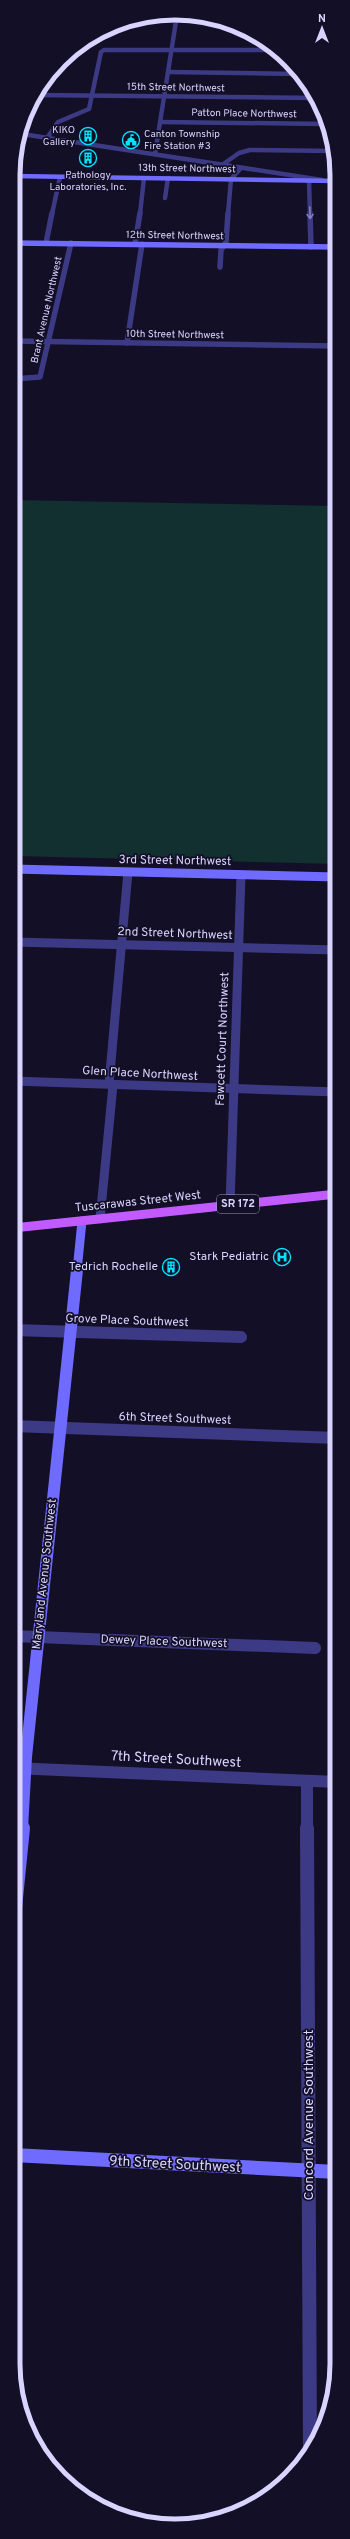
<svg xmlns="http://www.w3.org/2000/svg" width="350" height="2539" font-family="Overpass,sans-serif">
<rect width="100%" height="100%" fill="#130f26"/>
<path fill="#12302f" d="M13 500 337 506V864L13 856Z"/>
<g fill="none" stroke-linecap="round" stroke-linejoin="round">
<g stroke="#3d3a85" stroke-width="4.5">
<path d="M168 72 298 74"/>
<path d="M36 95 315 98"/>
<path d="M161 122 327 124"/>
<path d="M22 134 322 180"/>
<path d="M47 138 58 122 89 109 101 52 104 50H276"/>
<path d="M333 149V181"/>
<path d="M155 154 177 15"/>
<path d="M222 165 239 153 250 150 334 151"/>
<path d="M309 180 310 214"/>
<path d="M165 198 168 178"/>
<path d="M52 214 60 177"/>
<path d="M140 214 144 178"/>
<path d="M228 214 231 179 241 168"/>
</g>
<g stroke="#3d3a85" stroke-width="5.5">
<path d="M310 213 311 247"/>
<path d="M46 243 52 213"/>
<path d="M135 244 140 213"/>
<path d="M220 267 221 250 226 242 228 213"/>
<path d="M13 341 337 346"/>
<path d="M127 343 142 244"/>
<path d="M13 379 40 377 71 243"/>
</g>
<g stroke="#3d3a85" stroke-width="9">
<path d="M13 889 16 869"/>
<path d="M13 942 337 950"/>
<path d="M13 1081 337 1092"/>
<path d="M109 1084 128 872"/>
<path d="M230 1205 241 875"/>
<path d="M100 1219 113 1085"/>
</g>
<g stroke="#3d3a85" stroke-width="12">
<path d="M13 1330 241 1337"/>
<path d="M13 1426 337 1438"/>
<path d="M13 1636 315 1648"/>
<path d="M13 1768 337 1782"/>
<path d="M307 1781V1829"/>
</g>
<path stroke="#3d3a85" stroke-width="14" d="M307 1828 310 2449"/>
<path stroke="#6f6bff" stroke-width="4.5" d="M13 176 337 181"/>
<path stroke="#6f6bff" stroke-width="5.5" d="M13 243 337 247"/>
<g stroke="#6f6bff" stroke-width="9">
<path d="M13 869 337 877"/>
<path d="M77 1271 82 1221"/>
</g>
<path stroke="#6f6bff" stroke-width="12" d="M22 1829 26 1757 77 1270"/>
<g stroke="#6f6bff" stroke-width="14">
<path d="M13 1928 23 1828"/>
<path d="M13 2155 337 2172"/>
</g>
<path stroke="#c25bff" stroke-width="9" d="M13 1228 337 1194"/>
</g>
<defs><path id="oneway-shaft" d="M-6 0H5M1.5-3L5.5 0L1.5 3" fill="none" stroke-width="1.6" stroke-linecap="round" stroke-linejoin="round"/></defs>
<use stroke="#837fbc" href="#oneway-shaft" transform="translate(310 213) rotate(88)"/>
<defs>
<g id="building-ring" transform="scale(0.9)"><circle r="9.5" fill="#130f26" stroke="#00e5ff" stroke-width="1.5"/><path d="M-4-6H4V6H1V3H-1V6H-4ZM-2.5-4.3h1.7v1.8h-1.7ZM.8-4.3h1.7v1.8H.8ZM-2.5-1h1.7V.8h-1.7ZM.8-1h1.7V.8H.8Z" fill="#00e5ff"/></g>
<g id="civic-ring" transform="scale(0.9)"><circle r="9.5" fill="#130f26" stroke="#00e5ff" stroke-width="1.5"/><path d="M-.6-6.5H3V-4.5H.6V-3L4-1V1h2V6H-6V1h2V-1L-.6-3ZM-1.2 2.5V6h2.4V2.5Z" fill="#00e5ff"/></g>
<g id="hospital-ring" transform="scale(0.9)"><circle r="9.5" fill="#130f26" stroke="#00e5ff" stroke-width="1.5"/><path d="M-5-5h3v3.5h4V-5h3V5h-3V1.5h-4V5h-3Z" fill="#00e5ff"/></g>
</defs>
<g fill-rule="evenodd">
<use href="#building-ring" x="88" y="136"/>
<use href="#civic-ring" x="131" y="140"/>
<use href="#building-ring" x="88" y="158"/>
<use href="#hospital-ring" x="282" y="1257"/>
<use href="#building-ring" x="171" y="1267"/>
</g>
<g text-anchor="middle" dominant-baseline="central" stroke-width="3.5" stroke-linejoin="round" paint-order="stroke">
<g font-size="10" fill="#d9d4ff" stroke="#130f26">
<text transform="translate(176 88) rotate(1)">15th Street Northwest</text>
<text transform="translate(244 114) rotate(1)">Patton Place Northwest</text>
<text transform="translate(187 169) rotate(1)">13th Street Northwest</text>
<text transform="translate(175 236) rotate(1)">12th Street Northwest</text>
<text transform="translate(47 310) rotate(-77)">Brant Avenue Northwest</text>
<text transform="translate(175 335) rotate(1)">10th Street Northwest</text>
</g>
<g font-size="10" fill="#d9d4ff" stroke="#130f26" text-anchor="end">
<text x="75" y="130">KIKO<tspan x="75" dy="12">Gallery</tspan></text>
<text x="144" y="134" text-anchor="start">Canton Township<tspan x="144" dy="12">Fire Station #3</tspan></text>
<text x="88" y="175" text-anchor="middle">Pathology<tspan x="88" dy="12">Laboratories, Inc.</tspan></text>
</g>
<rect fill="#130f26" stroke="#9e99be" stroke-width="1" x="217" y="1195" width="42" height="18" rx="3"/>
<g font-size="11" font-weight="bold" fill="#d9d4ff">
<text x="238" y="1204">SR 172</text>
</g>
<g font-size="12" fill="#d9d4ff" stroke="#130f26">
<text transform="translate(175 861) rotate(1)">3rd Street Northwest</text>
<text transform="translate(175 934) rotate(2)">2nd Street Northwest</text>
<text transform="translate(223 1039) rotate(-88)">Fawcett Court Northwest</text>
<text transform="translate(140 1074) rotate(3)">Glen Place Northwest</text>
<text transform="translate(138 1202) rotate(-6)">Tuscarawas Street West</text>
<text transform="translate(127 1321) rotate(2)">Grove Place Southwest</text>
<text transform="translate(175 1419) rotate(2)">6th Street Southwest</text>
<text transform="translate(45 1574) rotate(-84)">Maryland Avenue Southwest</text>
<text transform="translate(164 1642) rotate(2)">Dewey Place Southwest</text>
</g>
<g font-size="12" fill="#d9d4ff" stroke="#130f26" text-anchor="end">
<text x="269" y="1257">Stark Pediatric</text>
<text x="158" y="1267">Tedrich Rochelle</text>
</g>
<g font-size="14" fill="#d9d4ff" stroke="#130f26">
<text transform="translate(176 1760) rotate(3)">7th Street Southwest</text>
<text transform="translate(309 2115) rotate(-90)">Concord Avenue Southwest</text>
<text transform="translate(175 2165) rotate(3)">9th Street Southwest</text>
</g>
</g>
<path d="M0 0H350V2539H0ZM175 20H175A155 155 0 0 1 330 175V2364A155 155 0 0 1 175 2519H175A155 155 0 0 1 20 2364V175A155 155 0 0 1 175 20Z" fill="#130f26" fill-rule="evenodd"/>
<path fill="none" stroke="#d9d4ff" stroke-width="5" d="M175 20H175A155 155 0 0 1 330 175V2364A155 155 0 0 1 175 2519H175A155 155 0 0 1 20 2364V175A155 155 0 0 1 175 20Z"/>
<g transform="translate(322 28)" stroke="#130f26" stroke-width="3" paint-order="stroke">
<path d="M0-3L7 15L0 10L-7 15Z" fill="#d9d4ff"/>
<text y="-6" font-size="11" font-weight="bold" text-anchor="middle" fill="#d9d4ff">N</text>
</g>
</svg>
